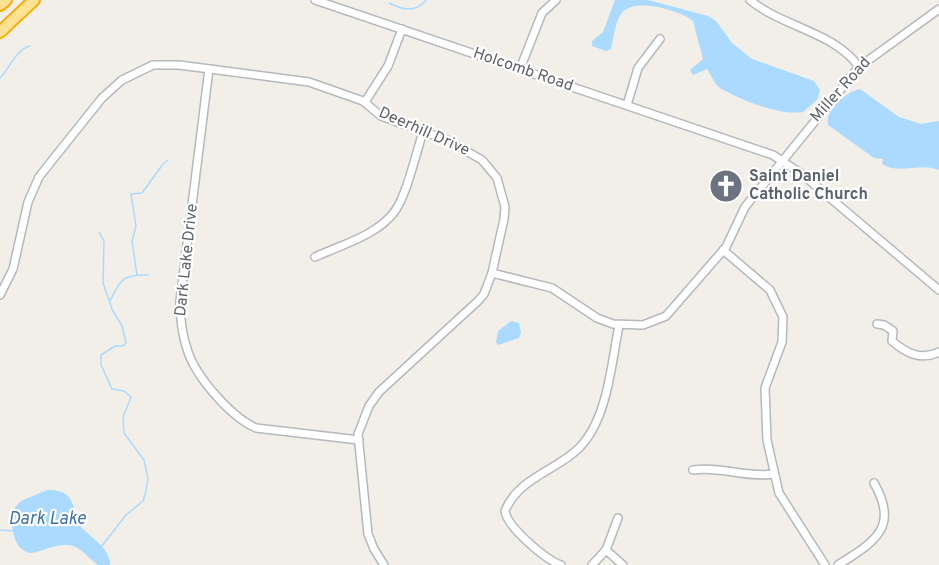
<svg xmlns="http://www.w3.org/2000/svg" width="939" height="565" font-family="Overpass,sans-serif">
<rect width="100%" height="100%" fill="#f1efe8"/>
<g fill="#aadaff">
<path d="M615 0H648L708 16 716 21 732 43 752 59 814 81 820 90 817 100 803 112C780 116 738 99 720 88 714 84 711 74 707 69L693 75 690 70 703 59 693 21C684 14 670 10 659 7 617 0 618 16 611 49L606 51 592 46V41L603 32Z"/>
<path d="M860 89 899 117 921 124 939 121V170C919 162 900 175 882 164L883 159 874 158 828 125C825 109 846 92 860 89Z"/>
<path d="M511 321 519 323 521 333 519 338 498 345 496 342 498 331Z"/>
<path d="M47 490C81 489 70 516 82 528 92 538 111 550 110 565H98C92 561 88 556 83 552 68 537 48 550 31 553 12 550 13 528 10 513L21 501Z"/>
</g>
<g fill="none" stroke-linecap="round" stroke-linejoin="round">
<g stroke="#aadaff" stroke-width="1.5">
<path d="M389 3C402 10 416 13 426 0"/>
<path d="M0 78C10 68 16 49 30 46"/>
<path d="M99 232 104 241 103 283 112 309 122 326 126 343 123 346H115L101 355V365L112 389 124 391 131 397 123 417 124 433 144 460 148 478 146 491 143 501 126 515 101 547"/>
<path d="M137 275 132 241 136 226 131 194 142 193 163 164 168 160"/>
<path d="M110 301C120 279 124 274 148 275"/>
<path d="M0 530 13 531"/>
</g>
<g stroke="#b5b8bc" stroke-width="10">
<g id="minor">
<path d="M315 0 773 155 803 175 939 290"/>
<path d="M750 0C782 27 835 32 859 67"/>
<path d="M209 69 180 301C180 319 182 335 188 352 197 378 231 417 256 428L359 440"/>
<path d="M520 69 542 13 556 0"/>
<path d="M365 102 388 66 402 29"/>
<path d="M627 105 638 68 660 39"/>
<path d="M723 250 770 290 783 317 782 342 765 388 767 440 779 493 825 565"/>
<path d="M315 257C341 245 378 235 395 211 407 194 416 153 423 132"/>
<path d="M492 273 552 288 597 318 613 324 643 325 666 316 726 247 745 207 859 67 939 9"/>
<path d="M0 295 13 269 28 202 39 177 54 158 102 98 122 80 153 65H179L309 82 363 101 381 116 447 140 482 160 497 178 505 207 504 219 492 273 484 294 478 301 379 392 369 406 358 434 368 534 374 549 384 565"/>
<path d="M877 324 884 325 893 331 892 341C906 353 921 361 939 352"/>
<path d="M693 470C721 466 746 478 774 474"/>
<path d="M606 550 623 565"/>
<path d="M561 565C546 560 507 527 505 511 518 478 556 471 579 448 608 419 611 364 619 326"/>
<path d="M592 565 606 550 618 518"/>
<path d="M838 565C874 542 900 528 874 483"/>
</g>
</g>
<g stroke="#f9ab00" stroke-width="14">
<g id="highway">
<path d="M0 5 6 0"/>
<path d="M0 32 34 0"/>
</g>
</g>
<use href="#minor" stroke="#fff" stroke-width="7"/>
<use href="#highway" stroke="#fde293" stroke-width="10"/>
</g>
<defs>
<g id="church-disc" transform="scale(1.725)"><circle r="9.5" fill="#6b7280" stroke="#fff"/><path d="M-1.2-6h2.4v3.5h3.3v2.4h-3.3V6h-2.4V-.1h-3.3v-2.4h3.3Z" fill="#fff"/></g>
</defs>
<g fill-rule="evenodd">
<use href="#church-disc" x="726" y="186"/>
</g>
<g text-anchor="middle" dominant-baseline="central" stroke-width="4.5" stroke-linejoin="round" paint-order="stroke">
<g font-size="16" fill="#5f6368" stroke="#fff">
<text transform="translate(523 70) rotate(19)">Holcomb Road</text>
<text transform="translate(841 90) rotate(-48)">Miller Road</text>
<text transform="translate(424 132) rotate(24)">Deerhill Drive</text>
<text transform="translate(187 260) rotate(-84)">Dark Lake Drive</text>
</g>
<g font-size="16" font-weight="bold" fill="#5b616d" stroke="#fff" text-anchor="start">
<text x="749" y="177">Saint Daniel<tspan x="749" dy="18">Catholic Church</tspan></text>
</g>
<g font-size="18" font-style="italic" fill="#4174aa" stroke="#fff">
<text x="47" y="519">Dark Lake</text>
</g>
</g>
</svg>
